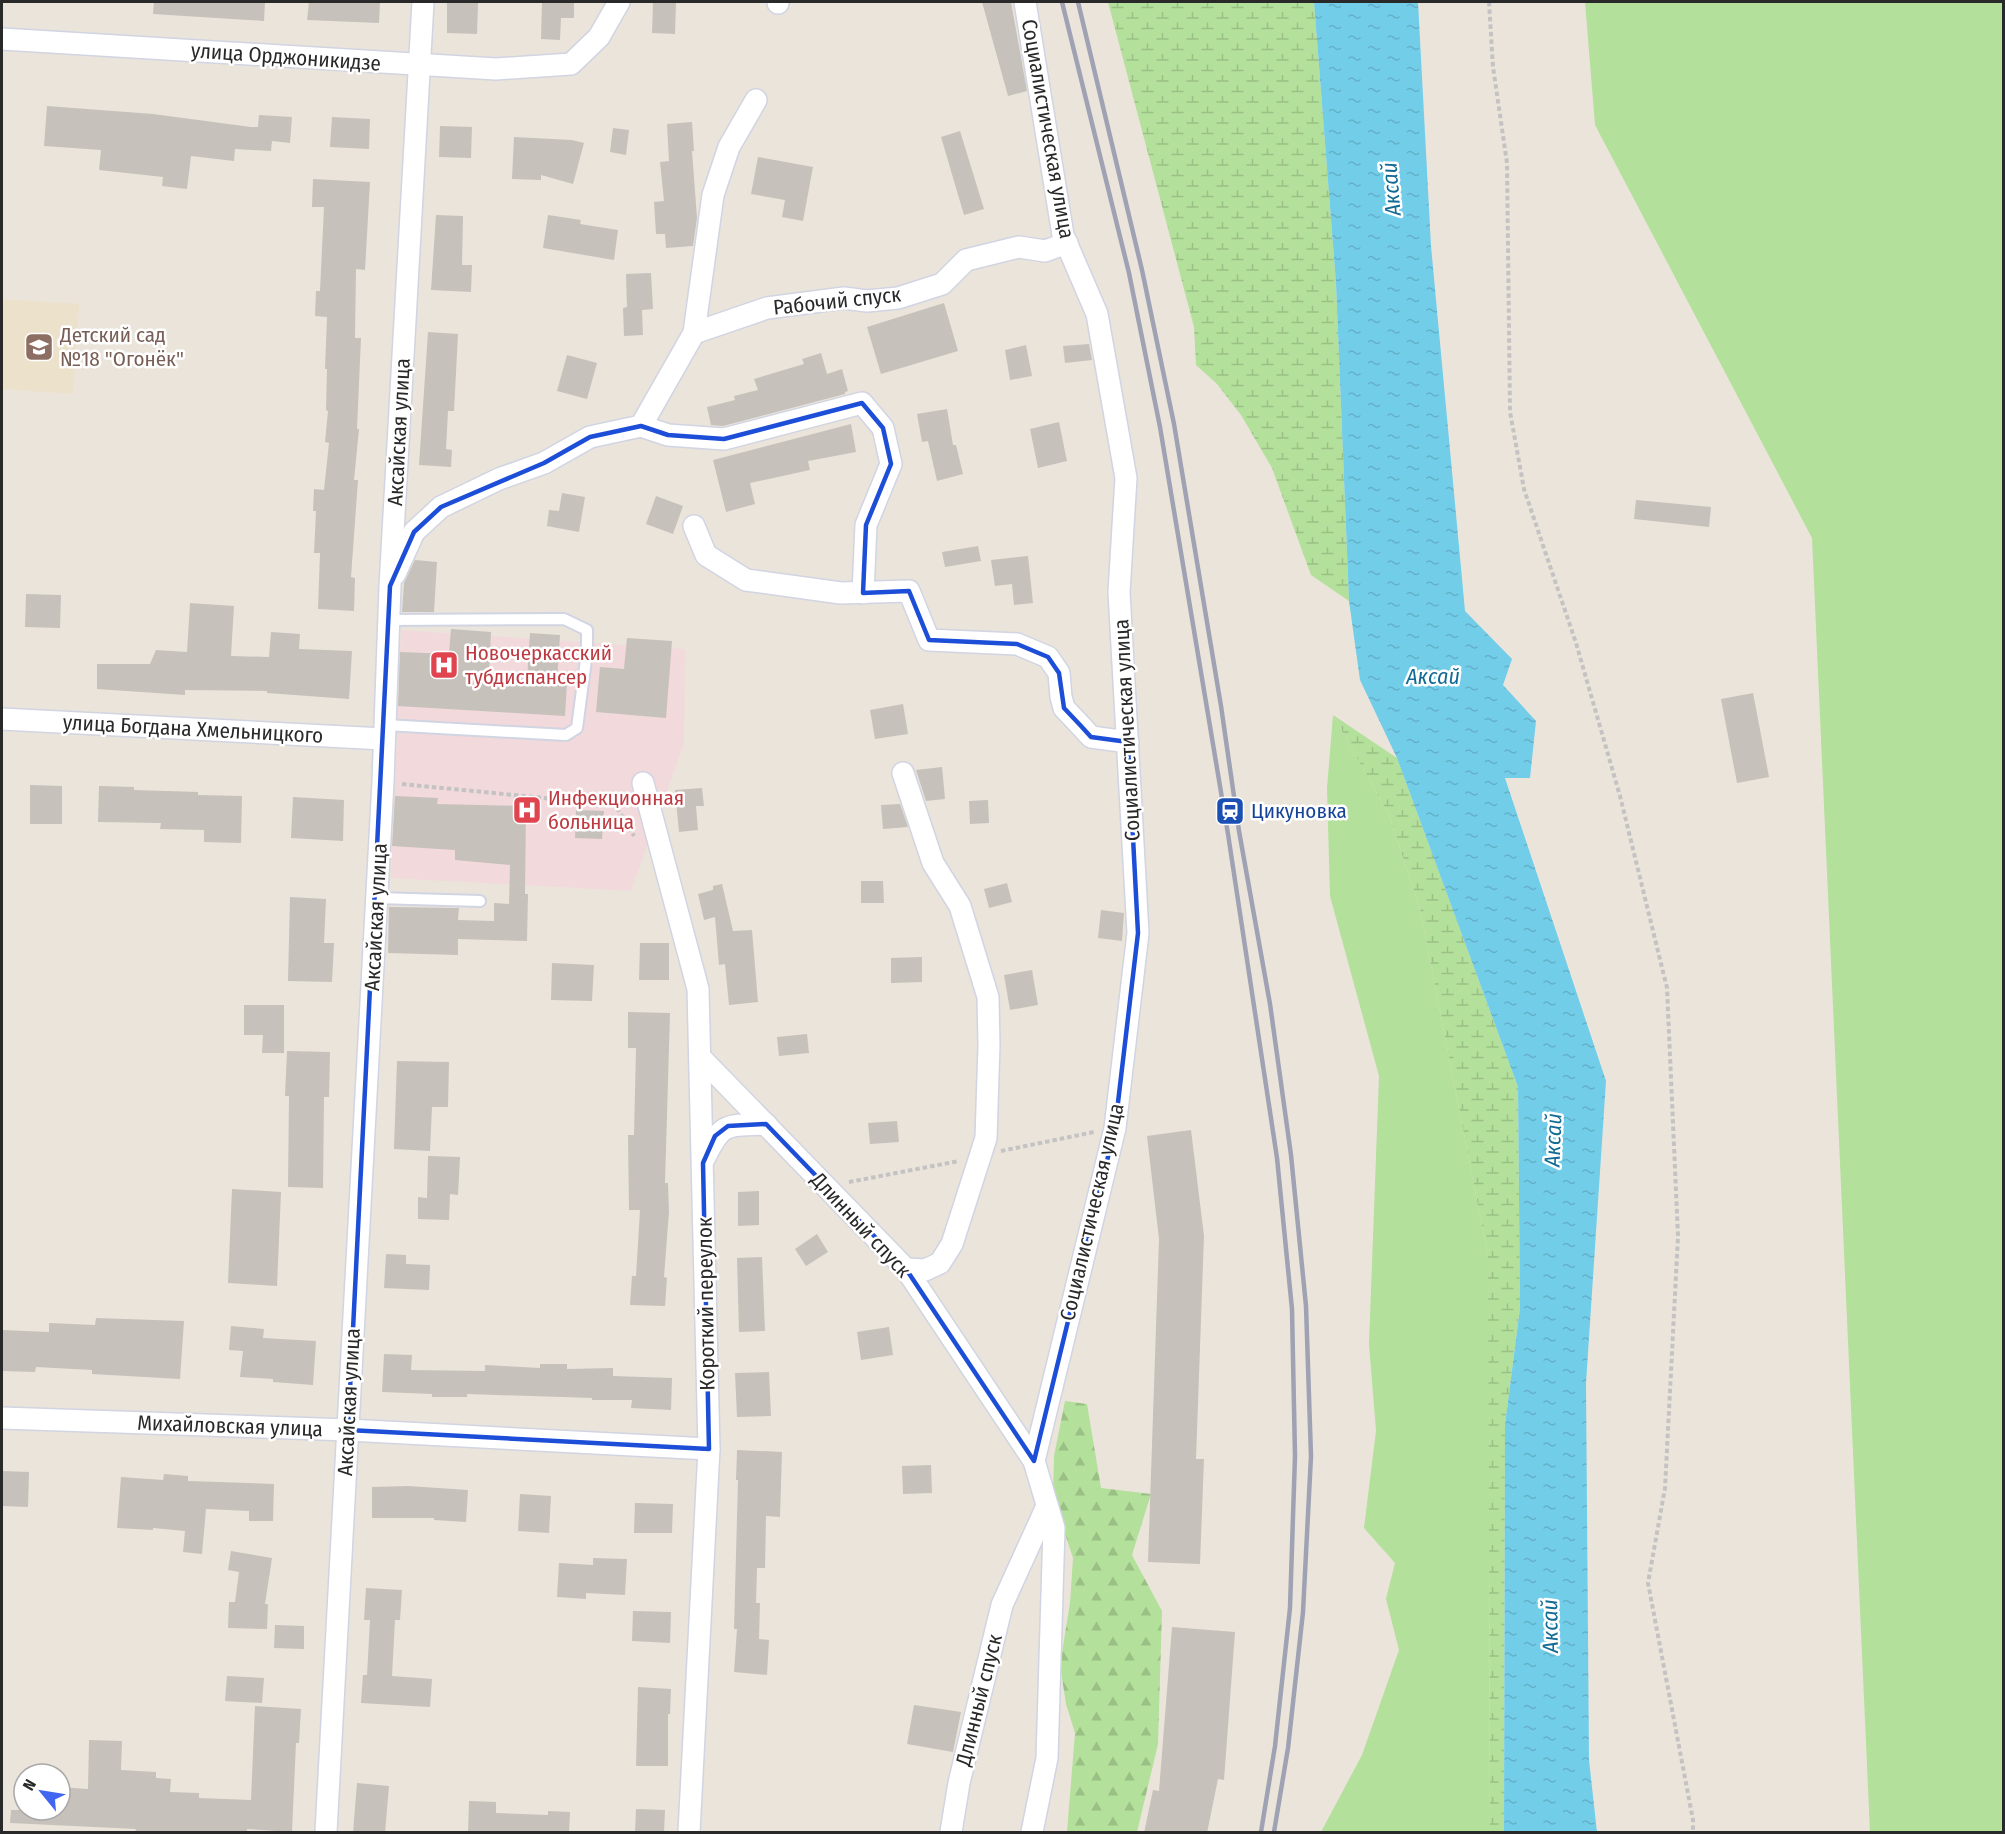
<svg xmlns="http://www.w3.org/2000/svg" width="2005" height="1834" font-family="'Fira Sans Condensed',sans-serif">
<defs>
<pattern id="forest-firs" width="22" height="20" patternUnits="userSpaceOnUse" patternTransform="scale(1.5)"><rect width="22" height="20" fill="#b3e09a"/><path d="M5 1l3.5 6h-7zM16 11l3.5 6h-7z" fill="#9ac085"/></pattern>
<pattern id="wetland-marsh" width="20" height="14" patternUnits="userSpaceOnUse" patternTransform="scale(1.5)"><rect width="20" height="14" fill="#b3e09a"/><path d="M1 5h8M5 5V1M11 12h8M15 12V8" fill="none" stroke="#9ac085"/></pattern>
<pattern id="water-ripples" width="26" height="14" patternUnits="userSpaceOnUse" patternTransform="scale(1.5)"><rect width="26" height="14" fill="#72cde9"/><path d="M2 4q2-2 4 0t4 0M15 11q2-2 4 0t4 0" fill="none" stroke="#63b0c8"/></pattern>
</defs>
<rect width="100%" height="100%" fill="#ebe4db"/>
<path fill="#ece1cb" d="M2 299 79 304 73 394 2 389Z"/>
<path fill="#f2d9db" d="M401 630 685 649 684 743 631 891 391 878Z"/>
<g fill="#b3e09a">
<path d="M1585 2H2003V1832H1870L1812 538 1595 125Z"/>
<path d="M1333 715 1389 815 1420 909 1488 1257 1490 1375 1489 1518 1490 1832H1321L1362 1755 1399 1650 1386 1599 1395 1563 1364 1528 1376 1431 1369 1344 1379 1076 1330 896 1327 788Z"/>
</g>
<path fill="url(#forest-firs)" d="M1065 1401 1087 1404 1101 1488 1151 1494 1132 1555 1162 1611 1158 1744 1137 1832H1067L1075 1733 1066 1704 1060 1665 1070 1603 1073 1558 1053 1497 1054 1456Z"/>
<g fill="url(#wetland-marsh)">
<path d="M1108 2H1314L1336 283 1349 601 1311 575 1272 468 1241 415 1217 384 1196 365 1194 327Z"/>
<path d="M1333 715 1397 758 1518 1087 1520 1308 1505 1425 1504 1832H1490L1488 1257 1420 909 1389 815Z"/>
</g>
<path fill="url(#water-ripples)" d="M1314 2H1418L1431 246 1465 611 1512 659 1503 685 1536 721 1530 778H1505L1606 1081 1586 1383 1589 1760 1597 1832H1504L1505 1425 1520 1308 1518 1087 1397 758 1360 680 1349 601 1336 283Z"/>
<g fill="#c6c1bb">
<path d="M154 2H265L264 21 153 14Z"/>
<path d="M309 2H380L379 23 307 20Z"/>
<path d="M447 2 478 3 477 34 447 33Z"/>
<path d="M542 2H574V18H561L560 40 541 39Z"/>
<path d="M653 2H676L675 34 652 33Z"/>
<path d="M982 2H1011L1027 91 1008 96Z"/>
<path d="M47 106 153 114 251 127H258L259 115 292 117 290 143 272 141 271 151 235 149 234 161 191 156 187 189 162 186 163 177 99 170 101 150 44 146Z"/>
<path d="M332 117 370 119 369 149 330 147Z"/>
<path d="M692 122 694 151H692L697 218 693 246 666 248 665 234H656L654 202 664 201 660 162 669 161 667 124Z"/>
<path d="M440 126 472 127 471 158 439 157Z"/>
<path d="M613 128 629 130 626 155 610 152Z"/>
<path d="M960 131 984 209 964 215 941 137Z"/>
<path d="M514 137 572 140 584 143 573 184 541 175V180L512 179Z"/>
<path d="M758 157 813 167 803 221 782 217 785 200 751 194Z"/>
<path d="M313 179 370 182 365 270 356 269 355 338H361L357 429H359L354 480H358L351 577 355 578 354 611 318 609 320 553H314L316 511H313L314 489 324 490 329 443 325 442 328 411 326 410 327 369H325L327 317 315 316 316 291H320L324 207H312Z"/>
<path d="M436 215 463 216 462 265H472L471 292 431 290Z"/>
<path d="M548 215 581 220 580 224 618 230 614 260 543 248Z"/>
<path d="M651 273 653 309 642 310 643 335 624 336 623 308 627 307 626 274Z"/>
<path d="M944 303 958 351 881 374 867 327Z"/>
<path d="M428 332 458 334 454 411H448L446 449 452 450 451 467 419 465Z"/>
<path d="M1089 344 1092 360 1065 363 1063 346Z"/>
<path d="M1026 345 1032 376 1010 380 1005 350Z"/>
<path d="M821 353 827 374 842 369 848 391 845 392V394L723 426 711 425 707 407 735 400 734 396 758 390 754 379 804 364 802 359Z"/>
<path d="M567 355 597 363 587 399 557 391Z"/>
<path d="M947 409 953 445H956L963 474 937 481 928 441 922 442 917 414Z"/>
<path d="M1059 422 1067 461 1038 468 1030 429Z"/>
<path d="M851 424 856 452 808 461 810 470 750 483 755 504 726 512 713 460Z"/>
<path d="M562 493 585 497 579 532 547 526 549 510 559 511Z"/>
<path d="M656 496 683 506 673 534 646 524Z"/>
<path d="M1636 500 1711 507 1709 527 1634 519Z"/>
<path d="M978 546 981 561 945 567 942 552Z"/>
<path d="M1028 556 1033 603 1014 605 1012 584 995 586 991 560Z"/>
<path d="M415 560 437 562 434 612H402L404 583Z"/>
<path d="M26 594 61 595 60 628 25 627Z"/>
<path d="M190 603 234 606 231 656 269 657 271 632 300 634 299 649 352 651 349 699 267 693V691L185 690V695L97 689V664H150L156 650 187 652Z"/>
<path d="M451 629 491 632 489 676 527 679 530 633 560 635 557 680 567 681 565 716 398 706 400 652 449 654Z"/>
<path d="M627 638 672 641 666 718 596 712 600 667 624 669Z"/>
<path d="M1753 693 1769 777 1737 783 1721 699Z"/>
<path d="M903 704 908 734 875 739 870 710Z"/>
<path d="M942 767 945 799 926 801 916 770Z"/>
<path d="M30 785 62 786V824H30Z"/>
<path d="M99 786 134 787V790L198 792V795L242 796 241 843 204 842V830L160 829 161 823 98 822Z"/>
<path d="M702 788 704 806H696L698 830 679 832 675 790Z"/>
<path d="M395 796 438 798 437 804 526 806 525 894H528L527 941 458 939V955L388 953 389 907 459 908 458 920 494 921V903L509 904 510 865 455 860V850L392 846Z"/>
<path d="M293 797 344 800 343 841 291 838Z"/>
<path d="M988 800 989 823 970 824 969 801Z"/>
<path d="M900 804 908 827 883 829 881 805Z"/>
<path d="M576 810 604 811 602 839 575 838Z"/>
<path d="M861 881H883L884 903H861Z"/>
<path d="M1007 883 1012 902 989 908 984 889Z"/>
<path d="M722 884 733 931 752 930 758 1002 729 1005 725 964 719 965 715 917 704 920 698 894 713 890V886Z"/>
<path d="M290 897 326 899 324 943H334L332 982 288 981Z"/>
<path d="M1101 910 1124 913 1122 941 1098 938Z"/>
<path d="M640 943H669V980H639Z"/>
<path d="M922 957V982L891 983V958Z"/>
<path d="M552 963 594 965 592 1001 551 1000Z"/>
<path d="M1032 970 1038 1005 1010 1010 1004 975Z"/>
<path d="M244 1005H284V1053H262L263 1035H244Z"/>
<path d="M628 1012 670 1013 665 1183H668L669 1212 664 1277 667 1278 665 1306 630 1305 632 1276H636L640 1210H629L628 1135H634L636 1048H628Z"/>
<path d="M807 1034 809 1053 779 1056 777 1037Z"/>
<path d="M287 1051 330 1052 329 1097H324L323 1188 288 1187 289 1096H285Z"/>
<path d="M397 1061 449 1062 448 1107H432L430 1151 394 1149Z"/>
<path d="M897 1121 899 1142 870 1144 868 1123Z"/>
<path d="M1191 1130 1204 1236 1196 1459H1204L1200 1564 1148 1562 1159 1239 1147 1136Z"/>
<path d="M428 1156 460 1157 458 1195 450 1194 449 1220 418 1219V1197L427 1198Z"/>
<path d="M232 1189 281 1192 277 1286 228 1283Z"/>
<path d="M759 1191V1225L738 1226V1192Z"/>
<path d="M817 1234 828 1252 806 1266 795 1249Z"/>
<path d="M386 1254 406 1255V1264L430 1265 429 1290 384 1288Z"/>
<path d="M762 1257 765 1331 739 1332 737 1258Z"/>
<path d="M96 1318 184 1321 180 1379 92 1374V1370L36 1367 35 1372 2 1371V1330L49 1332V1323L95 1325Z"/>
<path d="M231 1326 264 1329 263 1338 316 1341 313 1385 273 1382V1379L240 1377 243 1351 229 1350Z"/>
<path d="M889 1327 893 1355 861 1360 857 1332Z"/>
<path d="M384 1354 412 1355 411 1370 485 1371V1365L540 1368V1364H567V1369L613 1368V1376L672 1378 671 1410 631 1408 632 1400H592V1398L467 1394V1397H432V1394L382 1392Z"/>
<path d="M769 1372 771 1416 737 1417 735 1373Z"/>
<path d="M737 1450 782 1452 780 1517 766 1516 765 1568H757L756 1603H760L759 1639 769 1640 767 1675 734 1672 737 1629H734L738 1480H736Z"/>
<path d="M931 1465 932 1493 903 1494 902 1466Z"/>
<path d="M2 1471 29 1472 28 1507 2 1506Z"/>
<path d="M164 1474 188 1476V1481L274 1484 273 1521H249V1511L206 1509 202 1554 183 1552 185 1531 153 1528V1530L117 1528 121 1477 163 1480Z"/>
<path d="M408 1486 468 1490 466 1522 434 1520V1518H372V1487Z"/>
<path d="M520 1494 551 1496 549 1533 518 1531Z"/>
<path d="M635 1503 673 1504 672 1533H634Z"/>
<path d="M231 1551 272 1558 265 1604H268L267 1629 228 1628 229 1602H235L239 1572 228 1570Z"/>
<path d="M593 1558 627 1559 625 1595 586 1593V1599L557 1597 559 1563 593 1565Z"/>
<path d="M366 1588 402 1590 400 1620H395L392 1676 432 1679 430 1707 361 1703 363 1675H367L370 1620H364Z"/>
<path d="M633 1611 671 1612 670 1643 632 1641Z"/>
<path d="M275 1625 304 1626V1649L274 1648Z"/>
<path d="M1172 1627 1235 1632 1224 1780 1218 1779 1207 1833H1144L1153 1790 1159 1791Z"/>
<path d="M227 1676 264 1678 262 1703 225 1701Z"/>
<path d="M638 1687 671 1689 670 1714H668V1766H636Z"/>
<path d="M914 1705 961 1712 953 1752 907 1744Z"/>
<path d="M255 1706 301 1709 299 1743H296L292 1832 247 1829V1832L135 1833 136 1829 10 1823 11 1810H60V1787L88 1789 89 1740 122 1741 121 1770 156 1772V1778L171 1779 170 1792 199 1793V1798L251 1800Z"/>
<path d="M357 1783 389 1786 385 1833H353Z"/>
<path d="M469 1801 496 1802V1813L548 1815V1811L570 1812 569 1833H468Z"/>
<path d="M636 1809 665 1810 664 1833H635Z"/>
</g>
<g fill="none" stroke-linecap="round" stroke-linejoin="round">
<g stroke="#d1d4e2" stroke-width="14">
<g id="service">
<path d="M385 725 566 735 577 728 587 652V630L564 619 389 620"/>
<path d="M377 898 480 901"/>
</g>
</g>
<g stroke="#d1d4e2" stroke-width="24">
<g id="minor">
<path d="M1025 2 1063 235 1097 314 1126 478 1119 592 1138 933 1115 1128 1034 1461"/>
<path d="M778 3V2"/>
<path d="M2 39 496 69 571 64 599 37 619 2"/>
<path d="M694 333 713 195 729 147 756 100"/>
<path d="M641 426 668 435 724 439 862 403 883 428 891 464 866 525 863 593"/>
<path d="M694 526 706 555 746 580 841 593 909 591 929 640 1017 644 1048 657 1059 673 1061 697 1064 708 1081 726 1091 737 1128 742"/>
<path d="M395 574 414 532 441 507 499 479 544 463 590 437 641 426 694 333 767 308 844 298 867 301 898 298 942 284 966 260 1019 247 1045 251 1067 243"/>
<path d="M2 719 384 739"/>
<path d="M903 773 933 863 960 906 988 997 989 1045 986 1138 952 1244 940 1263 925 1270 906 1269"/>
<path d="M643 783 698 989 709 1449 689 1832"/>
<path d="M700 1057 906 1269 1034 1461 1054 1528 1047 1758 1032 1832"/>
<path d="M704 1159C723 1121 725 1126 766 1124"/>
<path d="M2 1418 348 1430 709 1449"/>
<path d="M326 1832 383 782 390 586 423 2"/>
<path d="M951 1832 959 1783 1002 1605 1047 1506"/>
</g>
</g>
<g stroke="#c3c3c3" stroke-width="4" stroke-dasharray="4.5 3" stroke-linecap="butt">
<path d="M1489 2 1493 67 1507 163 1510 412 1524 489 1576 643 1620 796 1667 988 1678 1236 1665 1488 1648 1583 1693 1820V1832"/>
<path d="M402 784 615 805 634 836"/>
<path d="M1001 1151 1094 1132"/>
<path d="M849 1182 959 1161"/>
</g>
<use href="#service" stroke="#fff" stroke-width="10"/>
<use href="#minor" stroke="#fff" stroke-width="21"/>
<g stroke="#9fa2b3" stroke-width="4.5">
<path d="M1062 2 1129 273 1160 427 1228 834 1277 1158 1292 1309 1295 1456 1290 1608 1275 1746 1261 1832"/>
<path d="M1078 2 1142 270 1174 424 1221 706 1239 831 1270 1004 1291 1155 1306 1306 1311 1456 1303 1612 1288 1748 1274 1832"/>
</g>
</g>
<path fill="none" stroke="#1d4ed8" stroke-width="4.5" stroke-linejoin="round" d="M862 403 883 428 891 464 866 525 863 593 909 591 929 640 1017 644 1048 657 1059 673 1064 708 1081 726 1091 737 1128 742 1138 933 1115 1128 1034 1461 906 1269 766 1124 728 1126 715 1136 703 1163 709 1449 348 1430 390 586 414 532 441 507 544 463 590 437 641 426 668 435 724 439Z"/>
<defs>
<g id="school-square" transform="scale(1.5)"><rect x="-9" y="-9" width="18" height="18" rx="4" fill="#8d6e63" stroke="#fff"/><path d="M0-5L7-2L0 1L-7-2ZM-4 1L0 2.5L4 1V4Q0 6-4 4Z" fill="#fff"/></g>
<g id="hospital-square" transform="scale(1.5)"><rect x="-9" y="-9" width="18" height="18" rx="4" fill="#e0444e" stroke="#fff"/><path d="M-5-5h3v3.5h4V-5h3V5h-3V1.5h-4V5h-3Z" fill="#fff"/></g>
<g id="station-square" transform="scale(1.5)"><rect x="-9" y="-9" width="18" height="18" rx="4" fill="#1a4fb4" stroke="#fff"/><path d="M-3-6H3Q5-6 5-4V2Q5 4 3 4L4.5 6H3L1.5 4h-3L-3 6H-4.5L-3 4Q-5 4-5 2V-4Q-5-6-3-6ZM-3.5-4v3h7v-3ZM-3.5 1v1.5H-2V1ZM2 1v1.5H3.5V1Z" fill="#fff"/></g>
</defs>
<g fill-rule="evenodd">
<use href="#school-square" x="39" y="347"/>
<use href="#hospital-square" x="444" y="665"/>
<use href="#hospital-square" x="527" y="810"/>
<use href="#station-square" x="1230" y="811"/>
</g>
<g text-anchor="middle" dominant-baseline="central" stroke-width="5" stroke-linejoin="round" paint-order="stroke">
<g font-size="21" fill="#292929" stroke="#fff">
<text transform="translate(286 57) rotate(4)">улица Орджоникидзе</text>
<text transform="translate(1048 129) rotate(80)">Социалистическая улица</text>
<text transform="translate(837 301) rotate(-6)">Рабочий спуск</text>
<text transform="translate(399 432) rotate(-87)">Аксайская улица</text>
<text transform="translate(193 729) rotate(3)">улица Богдана Хмельницкого</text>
<text transform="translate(1127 730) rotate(-93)">Социалистическая улица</text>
<text transform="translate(376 917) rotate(-87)">Аксайская улица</text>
<text transform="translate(1092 1212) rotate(-77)">Социалистическая улица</text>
<text transform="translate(861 1225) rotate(47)">Длинный спуск</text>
<text transform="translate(706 1304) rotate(-91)">Короткий переулок</text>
<text transform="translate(349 1402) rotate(-87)">Аксайская улица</text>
<text transform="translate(230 1426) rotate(2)">Михайловская улица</text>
<text transform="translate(979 1700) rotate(-76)">Длинный спуск</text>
</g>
<g font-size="21" fill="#785e54" stroke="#fff" text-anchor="start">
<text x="60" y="335">Детский сад<tspan x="60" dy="24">№18 "Огонёк"</tspan></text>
</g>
<g font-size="21" fill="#be3a42" stroke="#fff" text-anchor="start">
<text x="465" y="653">Новочеркасский<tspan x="465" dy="24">тубдиспансер</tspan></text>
<text x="548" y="798">Инфекционная<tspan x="548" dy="24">больница</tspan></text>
</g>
<g font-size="21" fill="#164399" stroke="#fff" text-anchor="start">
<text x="1251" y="811">Цикуновка</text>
</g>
<g font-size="22" font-style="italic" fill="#126b94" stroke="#fff">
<text transform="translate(1391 189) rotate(-95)">Аксай</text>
<text x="1433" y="676">Аксай</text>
<text transform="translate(1553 1140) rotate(-88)">Аксай</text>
<text transform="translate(1550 1626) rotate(-91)">Аксай</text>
</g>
</g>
<rect width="2005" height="1834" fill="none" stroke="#292929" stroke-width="6"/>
<g transform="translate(42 1792) rotate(300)"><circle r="28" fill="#ffffff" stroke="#a9a9a9" stroke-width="1.5"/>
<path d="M0-4.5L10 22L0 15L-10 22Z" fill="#4166f2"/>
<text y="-9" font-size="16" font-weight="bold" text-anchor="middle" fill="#292929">N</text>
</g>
</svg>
